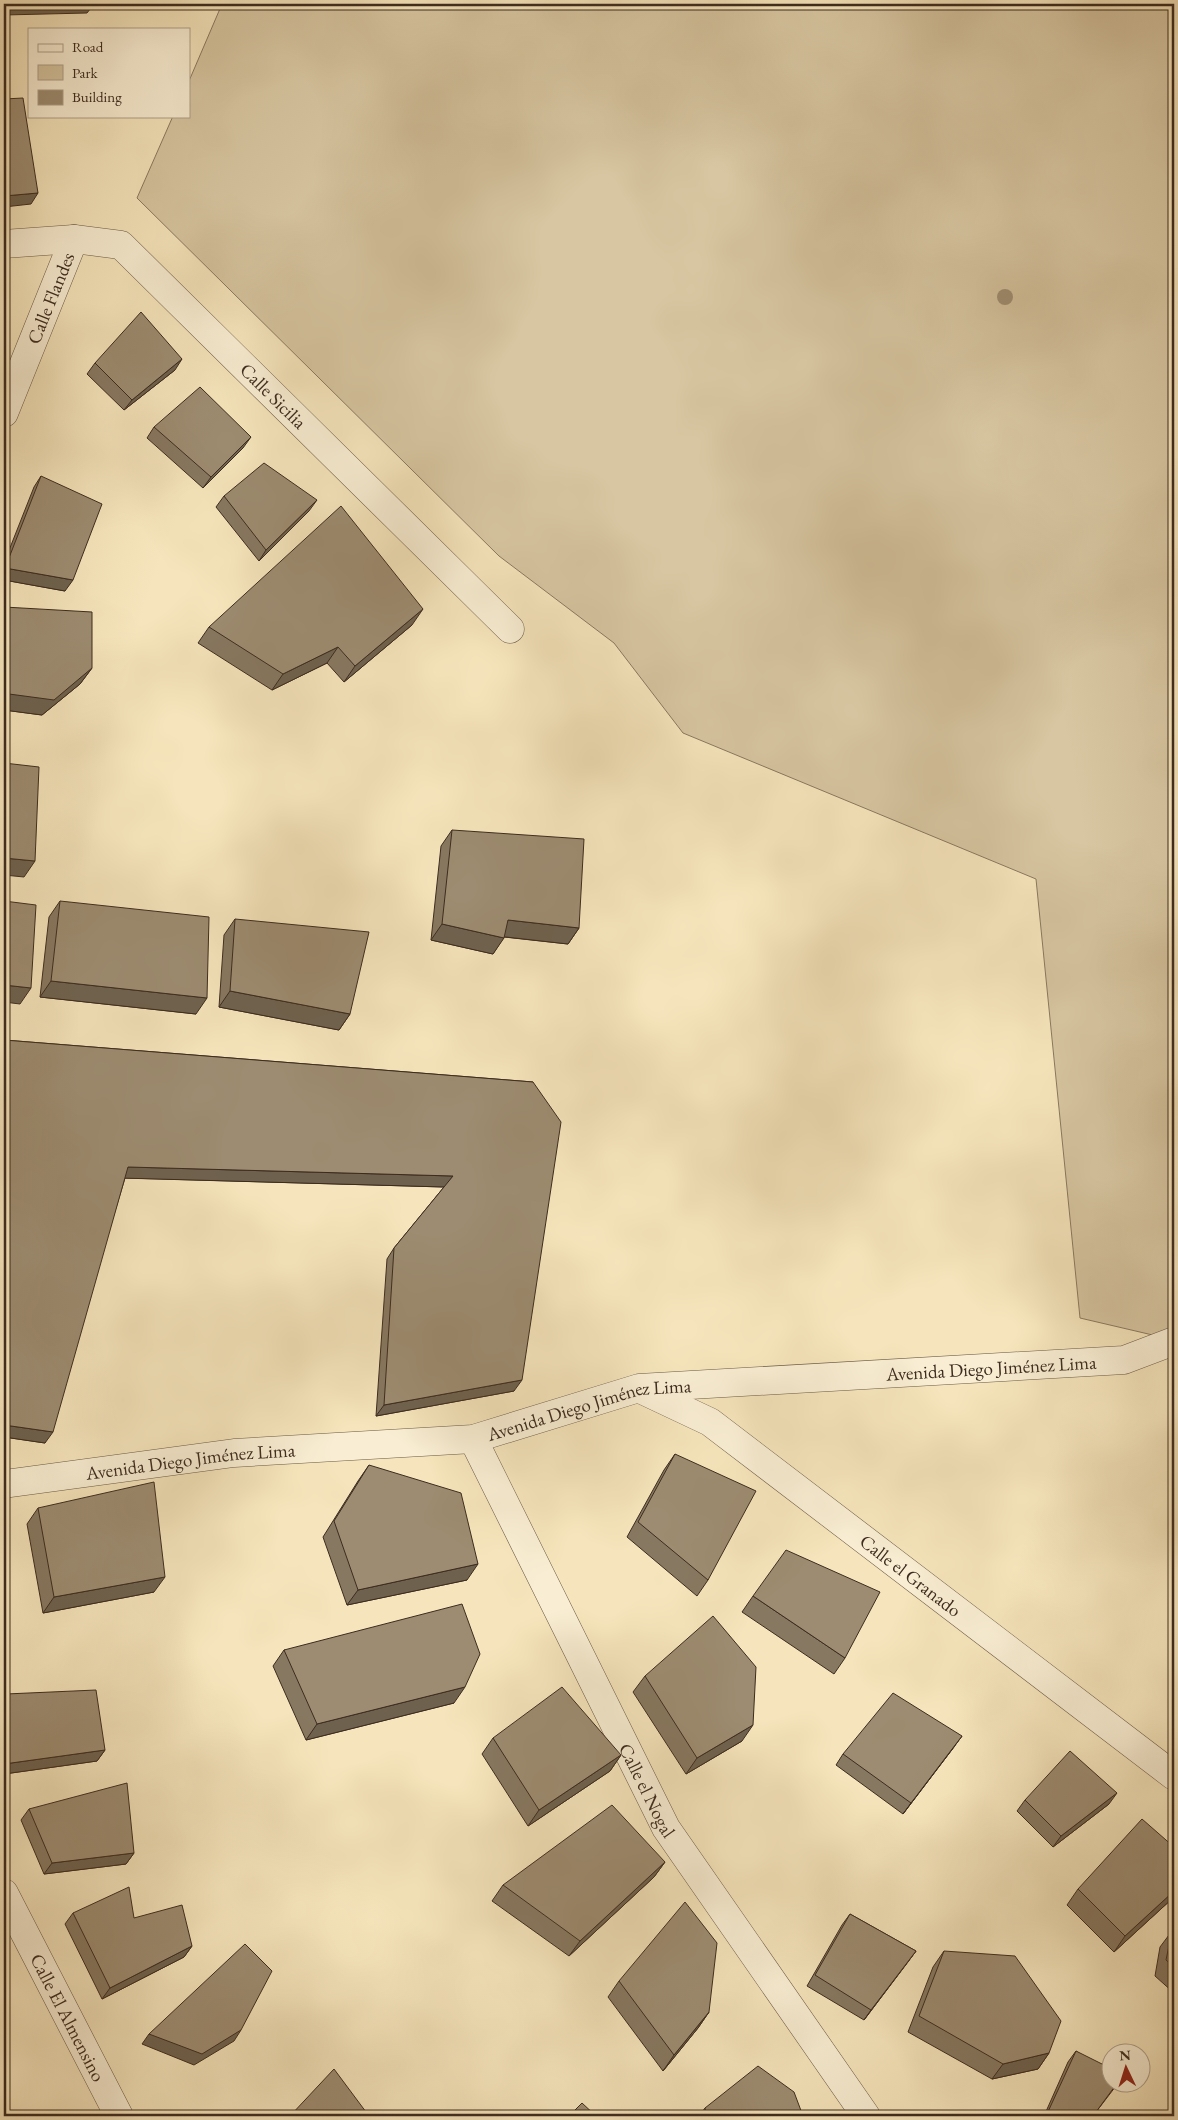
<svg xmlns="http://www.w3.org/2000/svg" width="1178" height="2120" font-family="'EB Garamond',serif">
<rect width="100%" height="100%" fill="#f6e5bc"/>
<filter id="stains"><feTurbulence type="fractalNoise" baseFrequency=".004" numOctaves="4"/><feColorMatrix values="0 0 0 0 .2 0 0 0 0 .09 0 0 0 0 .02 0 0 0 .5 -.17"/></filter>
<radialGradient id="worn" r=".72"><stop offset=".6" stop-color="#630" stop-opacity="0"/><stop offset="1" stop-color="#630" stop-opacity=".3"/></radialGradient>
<path fill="#d7c6a1" stroke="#8a7960" d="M222 4H1174V1340L1080 1318 1036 879 683 733 614 643 499 556 137 198 173 116H189V81Z"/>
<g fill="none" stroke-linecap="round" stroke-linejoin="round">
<g stroke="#6b5a46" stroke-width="29">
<g id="minor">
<path id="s1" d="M4 244 74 239 121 245 510 629"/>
<path id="s2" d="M4 413 74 239"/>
<path id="s3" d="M640 1389 710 1422 1174 1776"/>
<path id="s4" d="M473 1439 666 1828 866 2116"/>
<path id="s5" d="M4 1484 234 1453 473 1439 639 1388 1124 1360 1174 1341"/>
<path id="s6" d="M4 1893 119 2116"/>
</g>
</g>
<use href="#minor" stroke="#f9eed3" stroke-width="28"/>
</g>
<circle fill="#a19074" cx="1005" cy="297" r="8"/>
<g fill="#877861" stroke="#3d2c1f">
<path d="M95 363 175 370 124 410 87 374Z"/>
<path d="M154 427 243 448 203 488 147 438Z"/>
<path d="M41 476 65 591 4 580V563L34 487Z"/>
<path d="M224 496 309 511 259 561 216 507Z"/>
<path d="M4 607 92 668 80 684 42 715 4 710Z"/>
<path d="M412 625 344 682 327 663 272 690 198 643 209 627Z"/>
<path d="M452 830 579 928 568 944 504 937 493 954 431 940 441 846Z"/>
<path d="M60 901 196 1014 40 997 49 917Z"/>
<path d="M235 919 350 1014 339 1030 219 1007 224 935Z"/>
<path d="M4 1040 533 1082 514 1391 376 1416 387 1259 394 1248 444 1187 125 1178 45 1443 4 1437Z"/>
<path d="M675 1454 708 1580 697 1596 627 1537 664 1470Z"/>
<path d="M369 1465 467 1580 347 1605 323 1537 358 1481Z"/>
<path d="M38 1508 154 1592 43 1613 27 1524Z"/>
<path d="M753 1596 845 1658 834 1674 742 1612Z"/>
<path d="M284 1650 454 1703 306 1740 273 1666Z"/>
<path d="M645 1676 742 1741 686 1774 633 1692Z"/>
<path d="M6 1694 105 1750 97 1761 4 1774V1697Z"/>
<path d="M493 1738 621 1755 610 1771 528 1826 482 1754Z"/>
<path d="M954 1747 903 1814 836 1765 843 1754Z"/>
<path d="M1025 1800 1109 1804 1053 1847 1017 1811Z"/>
<path d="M29 1809 134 1853 126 1864 44 1874 21 1820Z"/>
<path d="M665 1862 654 1877 569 1956 492 1901 503 1885Z"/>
<path d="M1078 1889 1174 1897 1114 1952 1067 1905Z"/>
<path d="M73 1913 192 1946 184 1957 102 1999 65 1924Z"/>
<path d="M850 1914 916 1951 864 2020 807 1986 842 1925Z"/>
<path d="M1174 1928V1993L1155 1976 1160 1947 1172 1931Z"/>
<path d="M944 1951 1049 2053 1038 2069 992 2079 908 2032 933 1967Z"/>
<path d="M619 1981 709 2012 698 2028 663 2071 608 1997Z"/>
<path d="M1076 2051 1119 2082 1093 2116H1044L1068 2062Z"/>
<path d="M705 2108 803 2116H699Z"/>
</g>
<g fill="#6e624f" stroke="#3d2c1f">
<path d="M4 4H94L87 13 4 15Z"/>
<path d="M38 193 31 204 4 207V196Z"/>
<path d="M182 359 175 370 124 410 132 400Z"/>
<path d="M251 437 243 448 203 488 211 477Z"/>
<path d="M317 500 309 511 259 561 266 550Z"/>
<path d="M5 568 73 580 65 591 4 580V570Z"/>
<path d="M423 609 412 625 344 682 355 666Z"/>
<path d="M338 647 327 663 272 690 283 674Z"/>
<path d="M92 668 80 684 42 715 4 710V701L9 694Z"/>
<path d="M4 858 35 861 24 877 4 875Z"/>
<path d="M508 920 579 928 568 944 497 936Z"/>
<path d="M442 924 504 938 493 954 431 940Z"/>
<path d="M51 981 207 998 196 1014 40 997Z"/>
<path d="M4 985 31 988 20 1004 4 1002Z"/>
<path d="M230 991 350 1014 339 1030 219 1007Z"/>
<path d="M128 1167 453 1176 445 1187 120 1178Z"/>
<path d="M522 1380 514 1391 376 1416 384 1405Z"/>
<path d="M4 1425 53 1432 45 1443 4 1437Z"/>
<path d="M478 1564 467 1580 347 1605 358 1590Z"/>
<path d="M165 1577 154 1592 43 1613 54 1597Z"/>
<path d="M465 1687 454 1703 306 1740 317 1724Z"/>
<path d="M753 1725 742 1741 686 1774 697 1758Z"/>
<path d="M962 1736 954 1747 903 1814 911 1803Z"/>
<path d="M105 1750 97 1761 4 1774V1764Z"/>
<path d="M621 1755 610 1771 528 1826 539 1810Z"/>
<path d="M1117 1793 1109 1804 1053 1847 1061 1836Z"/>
<path d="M134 1853 126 1864 44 1874 52 1863Z"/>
<path d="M665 1862 654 1877 569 1956 580 1941Z"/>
<path d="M1174 1891V1897L1114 1952 1125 1936Z"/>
<path d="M192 1946 184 1957 102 1999 110 1988Z"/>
<path d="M916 1951 908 1962 864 2020 871 2010Z"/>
<path d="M709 2012 698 2028 663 2071 674 2055Z"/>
<path d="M241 2030 234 2041 194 2065 142 2044 149 2034Z"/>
<path d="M1049 2053 1038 2069 992 2079 1003 2064Z"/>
</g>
<g fill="#9d8c71" stroke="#3d2c1f">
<path d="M23 98 38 193 4 196V99Z"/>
<path d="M141 312 182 359 132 400 95 363Z"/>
<path d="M200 387 251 437 211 477 154 427Z"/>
<path d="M264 463 317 500 266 550 224 496Z"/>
<path d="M41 476 102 504 73 580 5 568Z"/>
<path d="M341 506 423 609 355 666 338 647 283 674 209 627Z"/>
<path d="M4 607 92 612V668L54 700 9 694 4 676Z"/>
<path d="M4 763 39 767 35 861 4 858Z"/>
<path d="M452 830 584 839 579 928 508 920 504 938 442 924Z"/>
<path d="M4 901 36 905 31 988 4 985Z"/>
<path d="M60 901 209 917 207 998 51 981Z"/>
<path d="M235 919 369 932 350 1014 230 991Z"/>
<path d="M4 1040 533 1082 561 1122 522 1380 384 1405 394 1248 453 1176 128 1167 53 1432 4 1425Z"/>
<path d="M675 1454 756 1491 708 1580 638 1522Z"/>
<path d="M369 1465 461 1493 478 1564 358 1590 334 1521Z"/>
<path d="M154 1482 165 1577 54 1597 38 1508Z"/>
<path d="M786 1550 880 1592 845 1658 753 1596Z"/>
<path d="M462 1604 480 1654 465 1687 317 1724 284 1650Z"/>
<path d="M713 1616 756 1667 753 1725 697 1758 645 1676Z"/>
<path d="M562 1687 621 1755 539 1810 493 1738Z"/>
<path d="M96 1690 105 1750 4 1764 6 1694Z"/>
<path d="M893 1693 962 1736 911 1803 843 1754Z"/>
<path d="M1070 1751 1117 1793 1061 1836 1025 1800Z"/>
<path d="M127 1783 134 1853 52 1863 29 1809Z"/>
<path d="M612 1805 665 1862 580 1941 503 1885Z"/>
<path d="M1142 1819 1174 1847V1891L1125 1936 1078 1889Z"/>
<path d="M129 1887 134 1918 182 1905 192 1946 110 1988 73 1913Z"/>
<path d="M685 1902 717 1943 709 2012 674 2055 619 1981Z"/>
<path d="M850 1914 916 1951 871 2010 815 1975Z"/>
<path d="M1174 1928V1967L1166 1960 1172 1931Z"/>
<path d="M245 1944 272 1971 241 2030 202 2054 149 2034Z"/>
<path d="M944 1951 1015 1956 1061 2021 1049 2053 1003 2064 919 2016Z"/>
<path d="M1076 2051 1110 2068V2082H1118L1093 2116H1046Z"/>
<path d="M758 2066 794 2092 803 2116H706L705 2108Z"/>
<path d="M334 2069 369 2116H290Z"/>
<path d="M582 2103 596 2116H569Z"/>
</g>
<g text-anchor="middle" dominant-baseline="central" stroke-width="4" stroke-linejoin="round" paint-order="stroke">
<g font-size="19" fill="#3d2c1f" stroke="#f9eed3">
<text stroke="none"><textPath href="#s2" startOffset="124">Calle Flandes</textPath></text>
<text stroke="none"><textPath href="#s1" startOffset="332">Calle Sicilia</textPath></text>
<text stroke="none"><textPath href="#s5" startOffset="998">Avenida Diego Jiménez Lima</textPath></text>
<text stroke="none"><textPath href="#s5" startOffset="592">Avenida Diego Jiménez Lima</textPath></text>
<text stroke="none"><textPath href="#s5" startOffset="188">Avenida Diego Jiménez Lima</textPath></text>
<text stroke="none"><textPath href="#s3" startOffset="330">Calle el Granado</textPath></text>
<text stroke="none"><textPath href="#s4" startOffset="392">Calle el Nogal</textPath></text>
<text stroke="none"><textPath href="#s6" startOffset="140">Calle El Almensino</textPath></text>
</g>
</g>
<rect width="1178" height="2120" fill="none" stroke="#f6e5bc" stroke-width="20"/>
<rect x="5" y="5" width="1168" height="2110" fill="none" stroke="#3d2c1f" stroke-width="2.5"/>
<rect x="10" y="10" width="1158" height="2100" fill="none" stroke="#3d2c1f"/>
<rect x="28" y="28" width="162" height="90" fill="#f9eed3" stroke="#aea08b"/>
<rect x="38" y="44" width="25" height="8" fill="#f9eed3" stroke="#aea08b"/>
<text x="72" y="52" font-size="15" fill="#3d2c1f">Road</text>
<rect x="38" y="65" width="25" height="15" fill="#d7c6a1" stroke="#aea08b"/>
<text x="72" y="78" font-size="15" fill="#3d2c1f">Park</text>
<rect x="38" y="90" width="25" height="15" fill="#9d8c71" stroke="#aea08b"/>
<text x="72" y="102" font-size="15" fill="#3d2c1f">Building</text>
<g transform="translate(1126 2068) rotate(356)"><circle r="24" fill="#f9eed3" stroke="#aea08b"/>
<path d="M0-4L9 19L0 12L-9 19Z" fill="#8f2418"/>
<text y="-8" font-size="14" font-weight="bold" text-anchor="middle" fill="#3d2c1f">N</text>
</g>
<rect width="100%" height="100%" filter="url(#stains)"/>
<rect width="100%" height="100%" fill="url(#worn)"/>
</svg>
